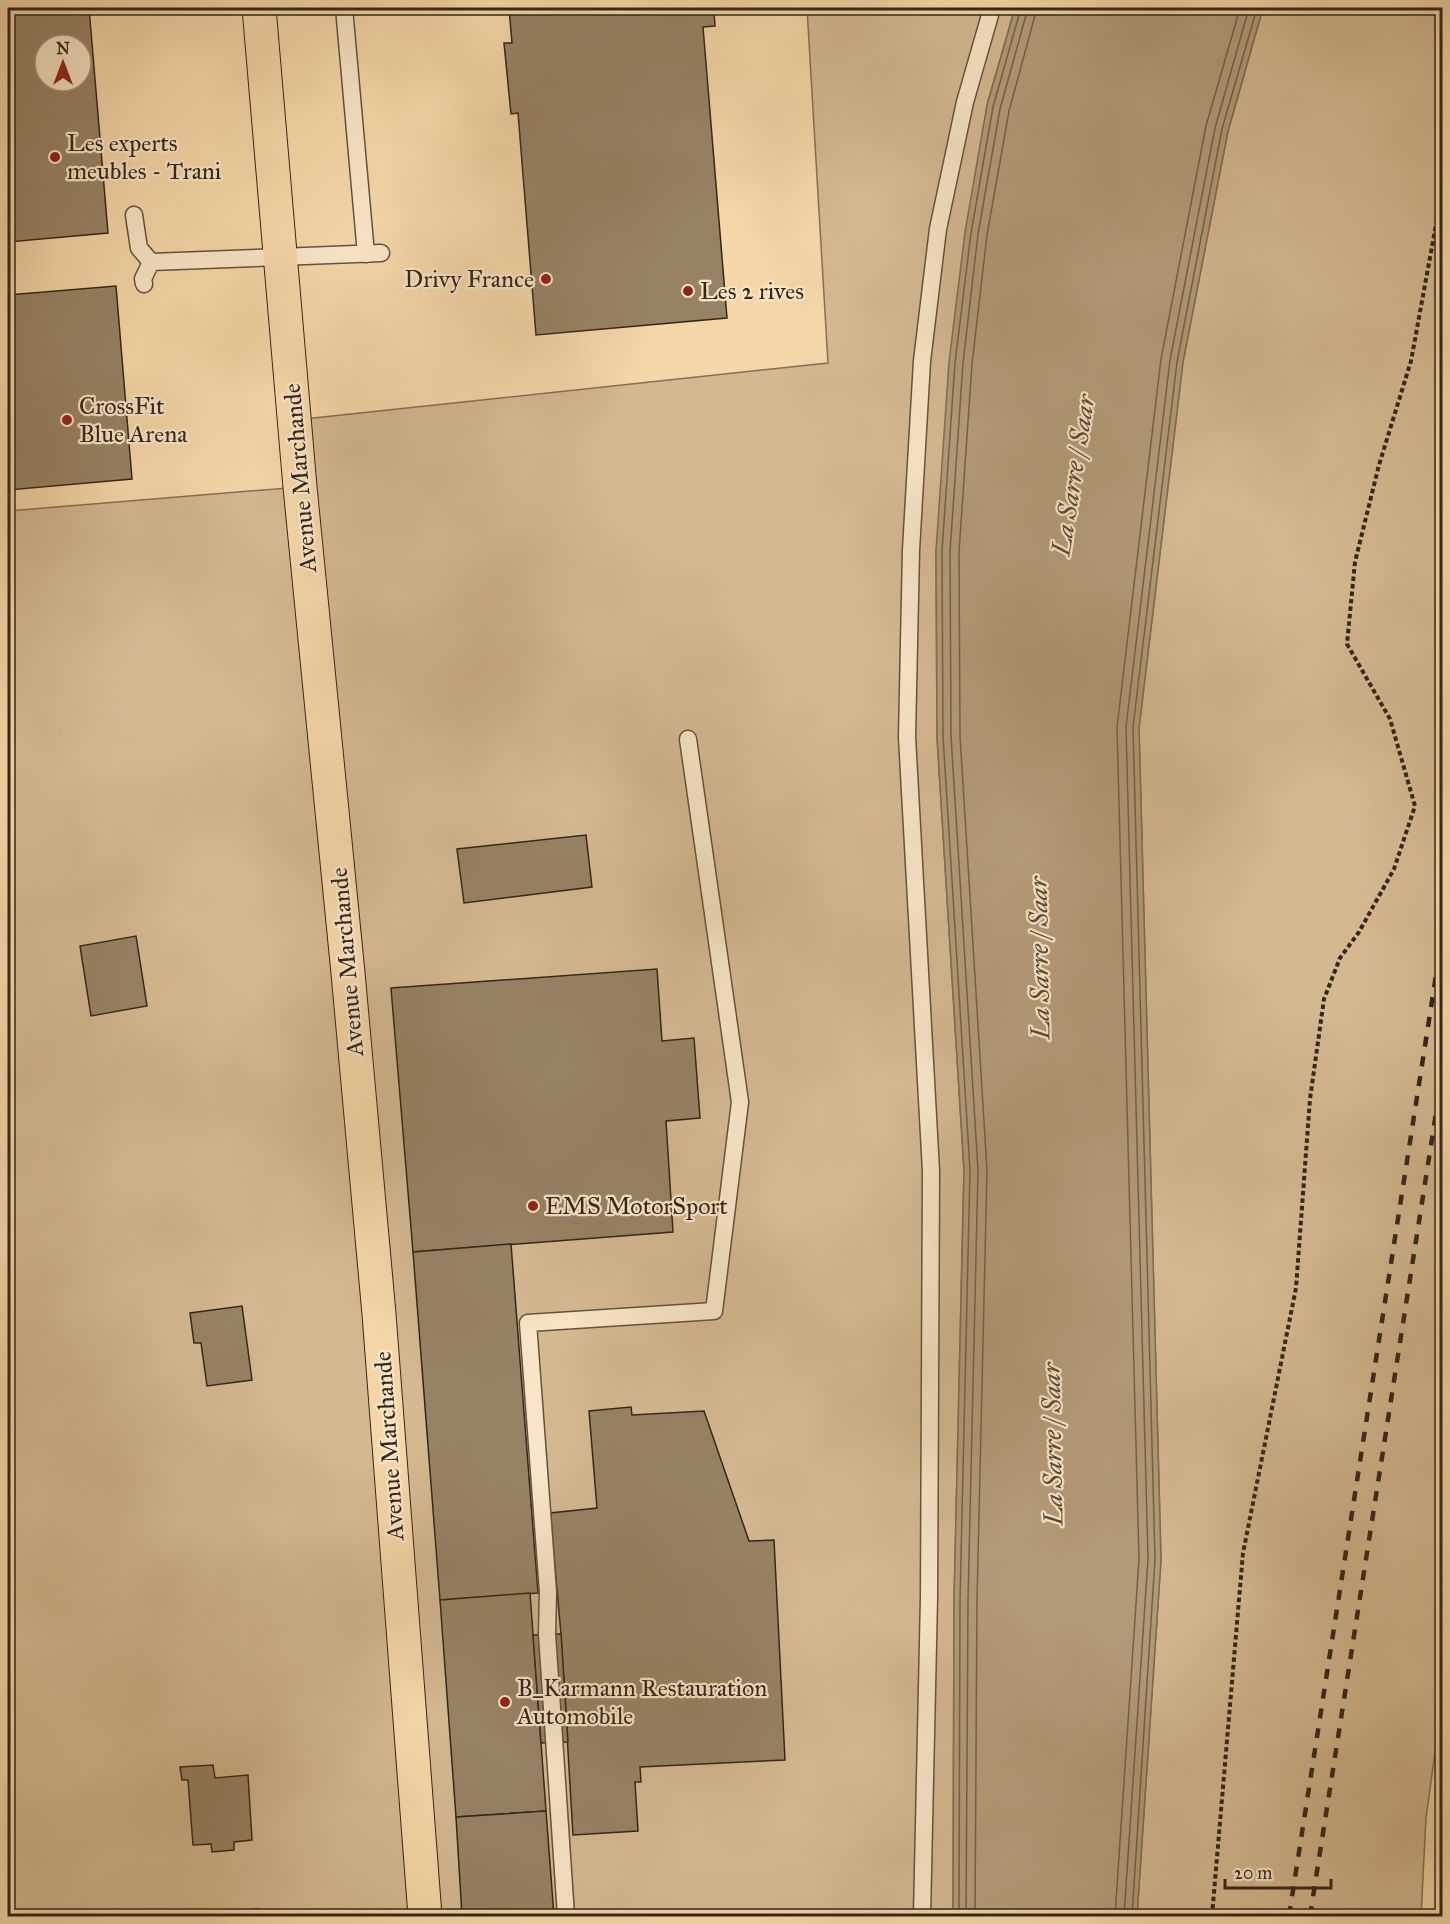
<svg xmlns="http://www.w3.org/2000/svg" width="1450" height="1924" font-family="'IM FELL Great Primer',serif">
<rect width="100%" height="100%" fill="#f5d6a8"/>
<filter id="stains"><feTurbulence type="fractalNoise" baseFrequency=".00333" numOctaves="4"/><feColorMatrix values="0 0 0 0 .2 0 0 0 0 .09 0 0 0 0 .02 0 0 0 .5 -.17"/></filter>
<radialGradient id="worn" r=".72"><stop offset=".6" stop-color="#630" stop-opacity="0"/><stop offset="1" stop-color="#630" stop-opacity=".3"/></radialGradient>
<g fill="#d4b890" stroke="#837056" stroke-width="1.5">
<path d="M807 8H1015L987 105 936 551 937 737 964 1170 954 1601 953 1916H8V511L300 487 295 420 828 363Z"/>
<path d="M1263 8H1442V1702L1426 1818 1421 1916H1137L1161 1560 1139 728 1183 362 1228 131Z"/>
</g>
<path fill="#b39a78" stroke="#7f6c53" stroke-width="1.5" d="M1015 8H1263L1228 131 1183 362 1139 728 1161 1560 1137 1916H953L954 1601 964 1170 937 737 936 551 949 362 965 232 987 105Z"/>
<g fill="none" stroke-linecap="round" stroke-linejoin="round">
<g stroke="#72604a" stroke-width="1.5">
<path d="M959 1916 960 1601 970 1170 943 736 942 551 955 363 971 233 993 107 1021 8"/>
<path d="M966 1916 968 1601 978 1170 951 736 950 552 963 363 978 234 1000 109 1028 8"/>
<path d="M975 1916 977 1601 987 1170 960 736 959 552 972 364 987 235 1009 111 1037 8"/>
<path d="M1115 1916 1139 1559 1117 727 1161 359 1206 126 1240 8"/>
<path d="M1124 1916 1148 1559 1126 727 1170 360 1215 128 1249 8"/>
<path d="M1132 1916 1155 1559 1133 727 1177 362 1222 129 1257 8"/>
</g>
</g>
<g fill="#978264" stroke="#32271b" stroke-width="1.5" fill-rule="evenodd">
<path d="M8 8H89L108 233 8 242ZM45 45H81V81H45Z"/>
<path d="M509 8H702V12L714 11 715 26 703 27 727 318 536 335 518 113 511 114 504 43H512Z"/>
<path d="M116 286 132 479 8 490V295Z"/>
<path d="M586 835 592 887 464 903 457 849Z"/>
<path d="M136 936 147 1006 91 1016 80 946Z"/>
<path d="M657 969 662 1041 694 1038 700 1118 666 1121 673 1232 413 1252 391 988Z"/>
<path d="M511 1244 538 1593 440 1600 413 1252Z"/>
<path d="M242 1306 252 1380 207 1386 201 1343H194L190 1313Z"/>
<path d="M631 1407 632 1415 704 1411 749 1541 774 1540 785 1760 640 1767 641 1782H635L638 1831 573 1835 561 1634 550 1513 597 1508 589 1411Z"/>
<path d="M530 1593 546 1811 456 1817 440 1600Z"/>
<path d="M561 1634 568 1742 541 1743 533 1635Z"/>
<path d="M213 1765 215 1778 248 1775 252 1840 234 1842V1850L212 1852 211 1844 193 1845 188 1780H182L180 1767Z"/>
<path d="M546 1811 554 1916H462L456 1817Z"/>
<path d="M258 1909 259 1916H203V1914Z"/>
</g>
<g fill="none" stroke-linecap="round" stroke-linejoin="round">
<g stroke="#63533e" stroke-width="19">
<g id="service">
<path d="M344 8 366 254"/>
<path d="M134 215 139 248 151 262"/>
<path d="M144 284 143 279 151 262 381 253"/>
<path d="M566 1916 547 1634 548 1592 528 1323 714 1311 740 1102 688 739"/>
<path d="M922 1916 929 1597 931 1171 907 737 911 550 922 361 938 229 965 102 992 8"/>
</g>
</g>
<g stroke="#32271b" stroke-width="35">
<path id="primary" d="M259 8 300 487 348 973 379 1314 425 1916"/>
</g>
<path stroke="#32271b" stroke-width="4" stroke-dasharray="4.5 3" stroke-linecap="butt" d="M1212 1916 1243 1553 1296 1288 1310 1099 1324 999 1340 958 1359 932 1394 869 1415 806 1390 719 1347 644 1355 562 1379 465 1411 361 1442 192"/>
<use href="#service" stroke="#f8e4c6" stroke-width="16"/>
<use href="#primary" stroke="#f5d6a8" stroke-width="33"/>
<g stroke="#32271b" stroke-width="4.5" stroke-dasharray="10 10" stroke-linecap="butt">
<path d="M1289 1916 1442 937"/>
<path d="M1310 1916 1442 1075"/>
</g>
</g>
<g fill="#8f2418" stroke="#f8e4c6" stroke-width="2">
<circle cx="55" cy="157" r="6"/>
<circle cx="546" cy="279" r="6"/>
<circle cx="688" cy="291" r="6"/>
<circle cx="67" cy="420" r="6"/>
<circle cx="533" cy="1206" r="6"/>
<circle cx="505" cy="1702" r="6"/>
</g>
<g text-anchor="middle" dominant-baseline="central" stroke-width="4.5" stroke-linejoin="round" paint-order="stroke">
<g font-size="24" fill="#32271b" stroke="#f8e4c6" text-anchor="start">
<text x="67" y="143">Les experts<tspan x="67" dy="28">meubles - Trani</tspan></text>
<text x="534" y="279" text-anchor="end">Drivy France</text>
<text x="700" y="291">Les 2 rives</text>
<text x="79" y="406">CrossFit<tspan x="79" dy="28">Blue Arena</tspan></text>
<text x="545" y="1206">EMS MotorSport</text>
<text x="517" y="1688">B_Karmann Restauration<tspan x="517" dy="28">Automobile</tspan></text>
</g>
<g font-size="24" fill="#32271b" stroke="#f8e4c6">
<text transform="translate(300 478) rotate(-95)">Avenue Marchande</text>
<text transform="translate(347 962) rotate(-95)">Avenue Marchande</text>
<text transform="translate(389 1446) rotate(-94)">Avenue Marchande</text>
</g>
<g font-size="26" font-style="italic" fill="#594a37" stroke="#f8e4c6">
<text transform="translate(1073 475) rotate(-81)">La Sarre / Saar</text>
<text transform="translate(1039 958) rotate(-91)">La Sarre / Saar</text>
<text transform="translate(1052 1444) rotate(-91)">La Sarre / Saar</text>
</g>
</g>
<rect width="1450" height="1924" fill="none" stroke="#f5d6a8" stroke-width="30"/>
<rect x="9" y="9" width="1432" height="1906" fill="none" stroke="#32271b" stroke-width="3"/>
<rect x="15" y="15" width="1420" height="1894" fill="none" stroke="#32271b" stroke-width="1.5"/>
<g transform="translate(63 63)"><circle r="28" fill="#f8e4c6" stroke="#a99882" stroke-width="1.5"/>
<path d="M0-4.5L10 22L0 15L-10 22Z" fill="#8f2418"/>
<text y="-9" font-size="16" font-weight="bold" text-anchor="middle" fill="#32271b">N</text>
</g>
<path d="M1225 1879v9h106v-9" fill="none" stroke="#32271b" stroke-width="3"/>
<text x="1234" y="1879" font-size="18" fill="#32271b" stroke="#f8e4c6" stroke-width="4.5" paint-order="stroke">20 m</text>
<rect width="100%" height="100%" filter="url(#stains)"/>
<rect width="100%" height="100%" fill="url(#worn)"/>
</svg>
